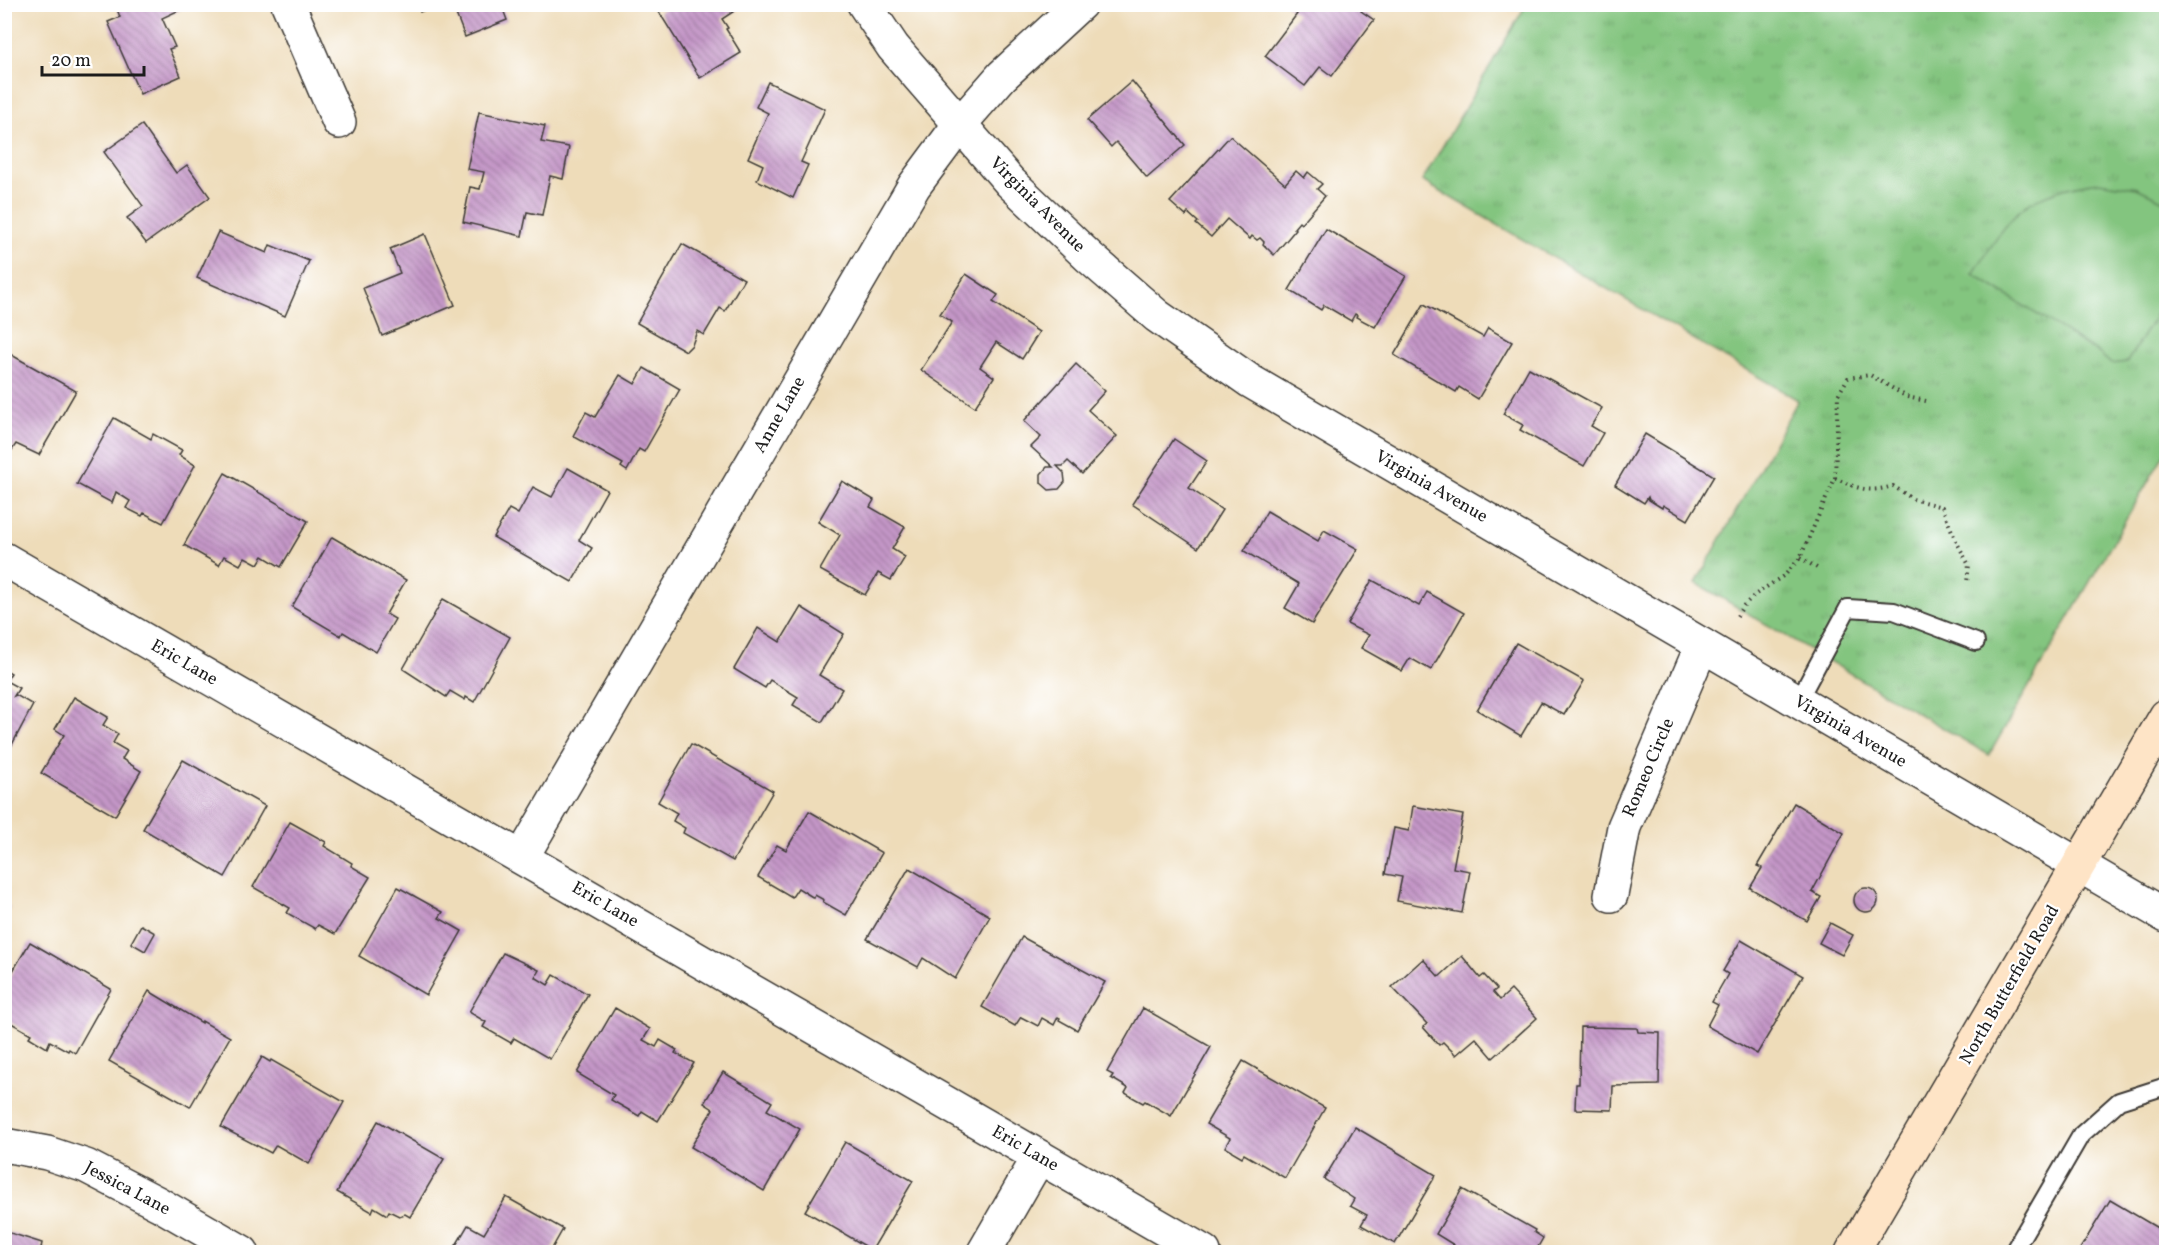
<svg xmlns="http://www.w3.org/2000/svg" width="2171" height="1257" font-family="Vollkorn,serif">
<defs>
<pattern id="park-tufts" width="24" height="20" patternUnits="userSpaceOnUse" patternTransform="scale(1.5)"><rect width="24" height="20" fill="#83c57f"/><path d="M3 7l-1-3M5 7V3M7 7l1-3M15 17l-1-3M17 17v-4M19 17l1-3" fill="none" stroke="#71a96d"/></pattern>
<pattern id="building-back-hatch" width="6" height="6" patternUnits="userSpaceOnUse" patternTransform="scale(1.5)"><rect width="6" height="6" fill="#c496c7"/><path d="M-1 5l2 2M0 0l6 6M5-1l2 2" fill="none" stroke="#9e7aa1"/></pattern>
</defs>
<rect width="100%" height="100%" fill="#fff"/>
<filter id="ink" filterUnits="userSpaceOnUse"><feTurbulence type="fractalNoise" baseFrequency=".0167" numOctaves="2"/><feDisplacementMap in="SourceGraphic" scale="12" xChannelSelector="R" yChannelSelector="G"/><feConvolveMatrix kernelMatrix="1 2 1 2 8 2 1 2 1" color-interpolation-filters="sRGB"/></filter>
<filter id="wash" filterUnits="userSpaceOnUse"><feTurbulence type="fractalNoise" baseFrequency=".008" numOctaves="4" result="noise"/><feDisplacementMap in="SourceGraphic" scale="24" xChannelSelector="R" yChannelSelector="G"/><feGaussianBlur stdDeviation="1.35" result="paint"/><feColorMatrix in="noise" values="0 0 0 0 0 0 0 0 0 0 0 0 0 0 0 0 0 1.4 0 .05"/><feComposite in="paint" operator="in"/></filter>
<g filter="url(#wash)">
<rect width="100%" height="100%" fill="#eedcb9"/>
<path fill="url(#park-tufts)" stroke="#50704e" stroke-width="1.5" d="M1526 5H2166V451L1989 755 1696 583 1798 400 1422 181Z"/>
<path fill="#83c57f" stroke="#50704e" stroke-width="1.5" d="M2099 182 2137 188 2166 202V298L2127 362 2111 364 2100 354 1973 274C1987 253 2010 213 2032 202 2053 190 2075 185 2099 182Z"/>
<g id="blocks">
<g fill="url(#building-back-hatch)">
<path d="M115 4H185L186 7 162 18 175 47 169 49 181 76 140 94 108 22 120 17Z"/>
<path d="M418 4H437V5L420 12Z"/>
<path d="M449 4H501L507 20 465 37 454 9 452 10Z"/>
<path d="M670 4H745L722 19 728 28 726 29 741 53 700 78 659 12Z"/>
<path d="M1285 4H1358L1363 8 1361 11 1374 20 1332 76 1320 67 1305 86 1265 56 1297 14Z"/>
<path d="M1132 81 1185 145 1147 178 1118 144 1116 142 1111 147 1087 120Z"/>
<path d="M768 82 825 109 801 162 808 165 793 198 757 180 763 165 748 158 768 113 756 107Z"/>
<path d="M479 112 545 126 541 142 569 147 563 179 550 176 542 215 527 212 522 236 463 222 470 187 480 189 484 172 467 169Z"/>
<path d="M142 125 176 173 187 165 210 197 146 243 127 218 143 206 104 152Z"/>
<path d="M1230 136 1285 184 1296 171 1304 178 1308 172 1322 184 1317 189 1325 196 1301 224 1299 222 1294 228 1296 229 1274 255 1263 244 1264 242 1260 238 1257 240 1252 236 1250 239 1227 219 1211 237 1196 224 1198 222 1188 213 1186 216 1170 202Z"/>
<path d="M1326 229 1406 276 1375 327 1356 317 1357 315 1355 314 1351 321 1324 305 1321 310 1289 290Z"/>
<path d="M218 232 267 253 270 245 309 261 285 316 197 278Z"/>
<path d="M425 234 455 305 382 336 363 288 400 273 390 249Z"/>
<path d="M682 244 744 279 725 311 720 308 704 335 697 331 692 345 686 351 637 323Z"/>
<path d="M966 274 998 295 993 302 1039 332 1022 359 996 342 980 367 994 377 975 407 921 370 952 322 940 314Z"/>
<path d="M1424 304 1483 337 1488 328 1512 342 1478 399 1459 387 1456 392 1394 355Z"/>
<path d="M8 353 76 391 39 455 16 444 12 450 4 445V359Z"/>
<path d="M1076 364 1105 391 1088 410 1117 436 1082 474 1068 461 1063 466H1057L1064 473 1065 482 1059 489 1049 490 1041 483V474L1047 467H1053L1031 447 1041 437 1024 421Z"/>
<path d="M644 368 680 389 644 452 639 449 627 471 621 467 623 464 573 436 586 412 595 417 620 375 635 384Z"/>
<path d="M1529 368 1602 408 1591 426 1603 433 1584 466 1520 430 1523 425 1503 414Z"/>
<path d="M114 418 151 439 153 434 182 450 179 455 195 465 163 523 144 513 142 516 126 508 130 501 116 492 112 503 77 484Z"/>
<path d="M1645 434 1714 476 1688 520 1663 505 1662 508 1649 500 1648 497 1644 503 1615 485Z"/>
<path d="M1174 439 1207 461 1189 488 1222 510 1198 548 1132 504Z"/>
<path d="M568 468 607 490 579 540 592 548 572 582 493 537 509 509 518 514 533 487 552 497Z"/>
<path d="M225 473 308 521 281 567 263 556 258 564 245 557 240 565 224 556 219 565 184 545Z"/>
<path d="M842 481 874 500 870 507 905 527 892 549 905 557 904 559 891 580 878 573 865 595 820 570 840 535 818 522Z"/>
<path d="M1267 511 1318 541 1324 530 1358 549 1312 624 1285 608 1299 584 1244 551Z"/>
<path d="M332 537 406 580 386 614 395 619 376 652 343 632 341 636 292 607Z"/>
<path d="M1372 580 1419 606 1427 592 1464 613 1431 670 1410 658 1402 671 1361 648 1369 635 1347 624Z"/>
<path d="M443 599 510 637 474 702 466 697 465 700 450 691 446 697 403 669Z"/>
<path d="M801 607 844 634 819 675 842 689 822 722 793 705 798 697 770 680 765 688 734 669 758 628 780 642Z"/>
<path d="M1516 643 1584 681 1564 715 1541 702 1521 736 1477 710Z"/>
<path d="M4 669 11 673 6 681 19 688 14 696 16 695 33 705 7 754 4 753Z"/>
<path d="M74 697 108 717 103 725 118 734 113 743 127 751 122 759 141 771 115 816 41 773 64 735 55 729Z"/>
<path d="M691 744 773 791 733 861 683 833 685 828 673 821 677 813 658 802Z"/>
<path d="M183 760 265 806 225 877 143 829Z"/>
<path d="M1794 803 1844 833 1812 892 1821 897 1807 921 1750 888 1762 868 1757 866Z"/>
<path d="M1413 806 1463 815 1453 868 1470 871 1462 913 1397 901 1402 877 1385 874 1394 828 1409 831Z"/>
<path d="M809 811 882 853 846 915 823 902 824 900 815 895 814 898 798 888 792 897 758 877 777 845 786 850Z"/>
<path d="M290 822 326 842 324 846 352 863 351 866 370 877 335 934 318 925 315 929 314 928 287 913 290 908 253 887Z"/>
<path d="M909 868 990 916 955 979 923 958 918 967 867 939Z"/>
<path d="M398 887 443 912 439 918 462 931 426 995 359 956Z"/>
<circle cx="1866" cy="900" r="12"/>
<path d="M4 904 10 907 4 917Z"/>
<path d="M1830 923 1853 935 1842 955 1819 943Z"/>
<path d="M141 925 155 933 145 951 131 943Z"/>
<path d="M1022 937 1105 982 1077 1030 1059 1020 1060 1018 1058 1017 1054 1025 1042 1018 1038 1026 1021 1017 1015 1026 982 1007Z"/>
<path d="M1741 940 1803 976 1757 1054 1707 1026 1718 1005 1712 1002 1728 974 1723 971Z"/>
<path d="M30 942 111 989 75 1053 69 1049 68 1051 50 1041 47 1048 29 1037 31 1034 4 1019V986Z"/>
<path d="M503 953 539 970 535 977 548 985 554 975 588 994 550 1059 514 1038 511 1043 483 1027 486 1022 469 1012Z"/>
<path d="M1462 956 1480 978 1484 975 1497 989 1493 992 1500 1000 1511 990 1537 1018 1493 1058 1476 1038 1456 1055 1443 1042 1439 1045 1423 1027 1427 1024 1392 987 1423 959 1439 977Z"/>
<path d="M149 991 202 1023V1021L230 1037 190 1107 109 1061Z"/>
<path d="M615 1008 650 1029 643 1040 656 1047 660 1040 677 1050 675 1053 694 1063 658 1121 642 1111 639 1116 611 1100 614 1095 577 1073Z"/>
<path d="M1143 1008 1211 1047 1171 1116 1145 1101 1143 1103 1125 1093 1128 1088 1111 1078 1113 1075 1107 1072Z"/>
<path d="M1580 1027 1637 1028 1638 1032 1660 1033 1659 1085 1613 1086 1612 1110 1575 1109 1576 1084H1579Z"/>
<path d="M262 1057 270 1062 271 1060 344 1102 309 1164 276 1145 271 1153 221 1127Z"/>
<path d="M1243 1061 1325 1108 1285 1178 1244 1154 1242 1157 1225 1147 1230 1138 1206 1124Z"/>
<path d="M723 1072 772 1102 767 1110 800 1129 764 1191 691 1147 713 1109 704 1103Z"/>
<path d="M378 1121 444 1159 410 1217 405 1214 399 1216 389 1211 387 1215 374 1207 372 1212 337 1192Z"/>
<path d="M1355 1127 1436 1175 1395 1244 1361 1225 1367 1215 1350 1206 1354 1199 1324 1179Z"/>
<path d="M845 1142 913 1181 872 1250 805 1211Z"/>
<path d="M1462 1189 1535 1230 1534 1232 1543 1238 1535 1252H1450L1454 1245 1436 1234Z"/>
<path d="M506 1197 563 1229 550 1252H452L468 1225 484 1234Z"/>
<path d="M2110 1200 2166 1233V1252H2078Z"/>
<path d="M4 1231 42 1243 41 1248 55 1252H4Z"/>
</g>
</g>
</g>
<g filter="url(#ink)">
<use href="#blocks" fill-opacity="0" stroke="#3c3934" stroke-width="1.5"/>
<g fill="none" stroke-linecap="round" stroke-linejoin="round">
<g stroke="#3c3934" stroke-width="20">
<g id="service">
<path d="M1798 701 1848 608 1894 611 1976 642"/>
<path d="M2013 1252 2081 1135 2119 1101 2166 1086"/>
</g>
</g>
<g stroke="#3c3934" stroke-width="36">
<g id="minor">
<path d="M288 4 339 122"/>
<path d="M864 4 893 47 1010 182 1089 257 1157 316 1250 381 2166 916"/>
<path d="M4 559 1204 1252"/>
<path d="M522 857 914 186 960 124 1002 76 1080 4"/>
<path d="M1611 895 1624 827 1702 645"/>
<path d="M4 1145 47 1153 86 1166 159 1204 242 1252"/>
<path d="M984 1252 1039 1157"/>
</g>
</g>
<g stroke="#3c3934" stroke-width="36">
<path id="secondary" d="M1852 1252 2166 716"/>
</g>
<g stroke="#3c3934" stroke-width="4" stroke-dasharray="1.5 4.5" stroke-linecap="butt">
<path d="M1835 478C1858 489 1869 493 1893 486L1913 499 1942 507 1956 541 1969 565 1967 582"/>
<path d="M1800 558 1817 568"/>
<path d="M1737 616 1744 605 1756 594 1786 574 1800 558 1835 478 1838 395 1848 378 1870 375 1907 397 1926 401"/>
</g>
<use href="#service" stroke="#fff" stroke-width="16"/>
<use href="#minor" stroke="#fff" stroke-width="33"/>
<use href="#secondary" stroke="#fee4c6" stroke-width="33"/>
</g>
</g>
<g text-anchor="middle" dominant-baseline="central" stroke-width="4.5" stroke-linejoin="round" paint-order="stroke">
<g font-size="18" fill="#1c1c1c" stroke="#fff">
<text transform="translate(1037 205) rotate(45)">Virginia Avenue</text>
<text transform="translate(780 415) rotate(-60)">Anne Lane</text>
<text transform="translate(1431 487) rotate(30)">Virginia Avenue</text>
<text transform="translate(184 663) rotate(30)">Eric Lane</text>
<text transform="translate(1850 732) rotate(30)">Virginia Avenue</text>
<text transform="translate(1649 768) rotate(-67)">Romeo Circle</text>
<text transform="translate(605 905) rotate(30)">Eric Lane</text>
<text transform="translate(2010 985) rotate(-60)">North Butterfield Road</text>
<text transform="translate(1025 1149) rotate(30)">Eric Lane</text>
<text transform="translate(127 1189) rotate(28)">Jessica Lane</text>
</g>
</g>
<rect width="2171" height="1257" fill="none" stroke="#fff" stroke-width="24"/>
<path d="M42 66v9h102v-9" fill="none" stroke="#1c1c1c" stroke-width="3"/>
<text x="51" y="66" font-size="18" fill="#1c1c1c" stroke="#ffffff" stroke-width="4.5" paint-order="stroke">20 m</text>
</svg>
